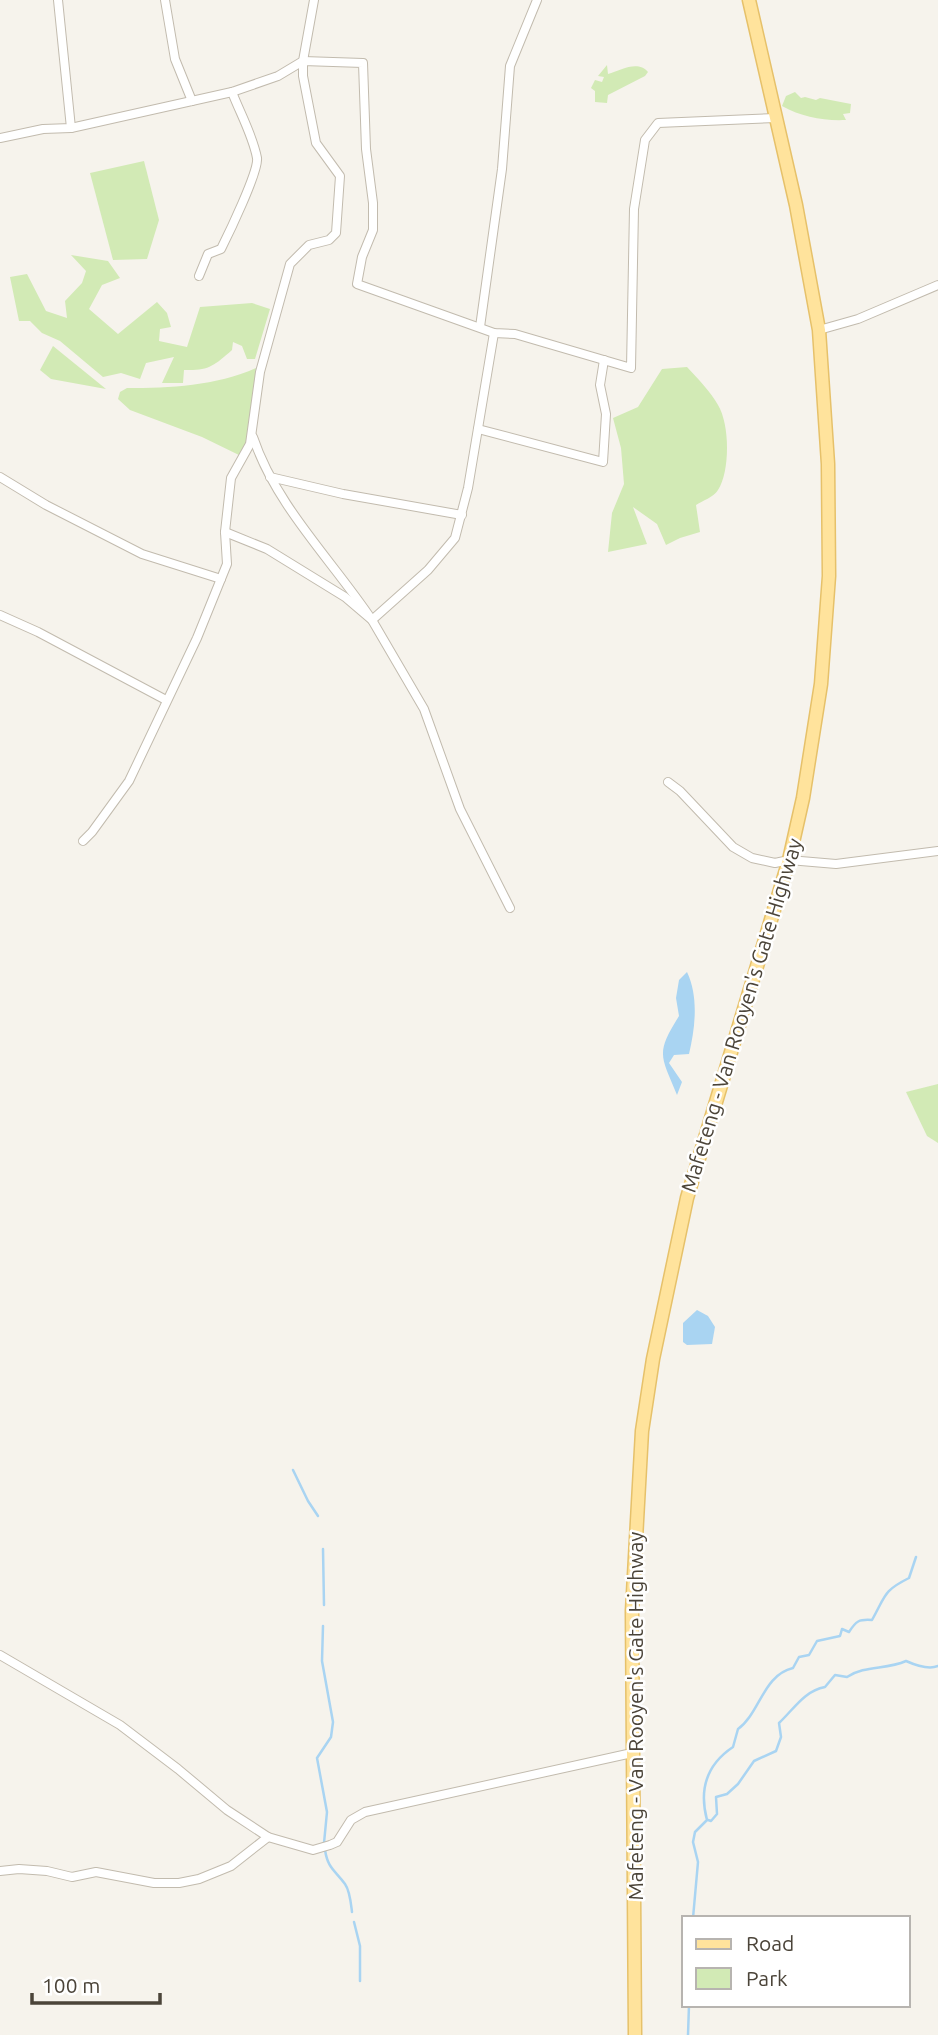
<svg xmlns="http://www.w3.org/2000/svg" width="938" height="2035" font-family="Ubuntu,sans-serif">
<rect width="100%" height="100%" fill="#f6f3ec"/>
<g fill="#d2eab5">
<path d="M607 65 608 74C621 70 638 60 648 72L645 76 608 95 607 103 595 102V91L591 88 595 80 602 82 604 77 598 76Z"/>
<path d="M795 92 801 98 805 97 816 100 820 98 851 104 850 113 843 114 846 120C823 121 802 117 782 106L786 96Z"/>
<path d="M144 161 159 220 147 259 113 260 90 173Z"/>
<path d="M71 255 108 261 120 278 102 285 89 309 118 334 157 302 167 313 171 327 160 329 159 341 187 347 200 307 252 303 270 309 255 359H247L242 346 233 342 232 350C214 366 208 371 184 370L183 383H162L174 357 146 363 140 379 121 373 103 377 60 341 42 333 30 321H19L10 277 27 274 46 311 67 318 65 301 82 283 86 271Z"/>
<path d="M53 346 106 389 51 379 40 370Z"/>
<path d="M687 367C698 379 710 391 718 405 730 425 730 471 718 490 714 497 702 501 696 505L700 532 680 538 666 545 657 524 633 507 647 544 608 552 612 513 624 484 621 448 613 418 638 407 662 369Z"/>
<path d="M256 368 249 436 241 456 202 437 130 410 118 399 120 392 127 388C170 388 216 386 256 368Z"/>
<path d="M938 1084V1143L927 1136 906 1092Z"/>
</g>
<g fill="#a9d4f2">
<path d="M687 972C699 997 695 1029 689 1054L674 1055 669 1063 682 1082 677 1095C661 1056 655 1054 679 1016L676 998 679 980Z"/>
<path d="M697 1310 708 1316 715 1327 712 1344 687 1345 683 1342V1323Z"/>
</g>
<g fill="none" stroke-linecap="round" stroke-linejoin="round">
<g stroke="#a9d4f2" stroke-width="2.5">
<path d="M293 1470 308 1501 318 1516"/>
<path d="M323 1549 324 1605"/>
<path d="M323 1626 322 1661 333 1722 331 1737 317 1758 327 1812 324 1843"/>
<path d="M708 1820 711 1821 717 1814 716 1797 727 1794 738 1784 754 1761 776 1751 781 1737 779 1723C794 1709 804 1691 825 1687L835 1675 847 1677C865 1665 886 1670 906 1661 915 1665 928 1670 938 1666"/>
<path d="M325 1850C328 1869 335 1870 345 1884 350 1891 351 1904 352 1912"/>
<path d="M693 1918 698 1862 693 1842 695 1832 707 1820C699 1790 706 1765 733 1747L738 1729C760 1713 763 1675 793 1668L799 1657 809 1655 817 1641 840 1636 842 1629 849 1632C856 1621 859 1619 872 1620 886 1595 883 1591 909 1578L916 1557"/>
<path d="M354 1922 360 1946V1981"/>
<path d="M688 2035 689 2005"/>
</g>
<g stroke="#c2bbae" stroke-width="10">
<g id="street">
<path d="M58 0 71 128"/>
<path d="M165 0 175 59 192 101"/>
<path d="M0 138 43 129 71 128 232 92 278 76 303 61 314 0"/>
<path d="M199 276 208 254 221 249C228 235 259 171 257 158 253 136 240 113 232 92"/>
<path d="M480 327 502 169 510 66 537 0"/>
<path d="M819 330 858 319 938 285"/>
<path d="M478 429 603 462 606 414 600 385 604 360"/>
<path d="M253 437C276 506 332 560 372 620L428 570 455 538 468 488 494 333"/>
<path d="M0 477 46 505 142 554 221 579"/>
<path d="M270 477 343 494 462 515"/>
<path d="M225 532 267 549 345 597 372 620 424 709 460 809 510 908"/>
<path d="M0 615 38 632 166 700"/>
<path d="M668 782 680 791 733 847 752 858 775 863 789 860 836 864 938 851"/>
<path d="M83 841 92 832 129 781 197 638 227 564 225 532 231 478 250 444 260 372 290 264 309 245 329 240 336 233 340 176 316 143 303 76V61L363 63 366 149 373 203V230L362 257 357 284 494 333 515 334 631 368 634 209 645 140 658 123 776 118"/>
<path d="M0 1655 120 1725 178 1769 227 1810 268 1837 313 1850 330 1845 337 1842 351 1820 365 1812 632 1753"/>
<path d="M0 1871 19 1869 47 1871 72 1877 96 1872 154 1883H179L199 1879 231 1866 268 1837"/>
</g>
</g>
<g stroke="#e6c16a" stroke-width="15">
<path id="primary" d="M635 2035 632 1611 642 1431 653 1359 687 1198 789 860 803 798 821 684 829 576 828 464 819 330 796 205 749 0"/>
</g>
<use href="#street" stroke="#fff" stroke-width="8"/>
<use href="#primary" stroke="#ffe39c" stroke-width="12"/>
</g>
<g text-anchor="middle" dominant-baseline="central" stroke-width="5" stroke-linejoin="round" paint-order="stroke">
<g font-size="21" fill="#4b4439" stroke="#fff">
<text transform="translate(741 1015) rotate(-73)">Mafeteng - Van Rooyen's Gate Highway</text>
<text transform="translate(635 1716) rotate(-90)">Mafeteng - Van Rooyen's Gate Highway</text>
</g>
</g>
<rect x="682" y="1916" width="228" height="91" fill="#ffffff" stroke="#b7b4b0" stroke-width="2"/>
<rect x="696" y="1939" width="35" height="10" fill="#ffe39c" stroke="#b7b4b0" stroke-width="2"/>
<text x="746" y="1951" font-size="21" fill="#4b4439">Road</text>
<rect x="696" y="1968" width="35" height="21" fill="#d2eab5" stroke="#b7b4b0" stroke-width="2"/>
<text x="746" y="1986" font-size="21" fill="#4b4439">Park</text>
<path d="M32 1993v10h128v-10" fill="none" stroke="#4b4439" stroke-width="3.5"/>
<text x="42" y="1993" font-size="21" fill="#4b4439" stroke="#ffffff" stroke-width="5" paint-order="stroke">100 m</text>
</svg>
